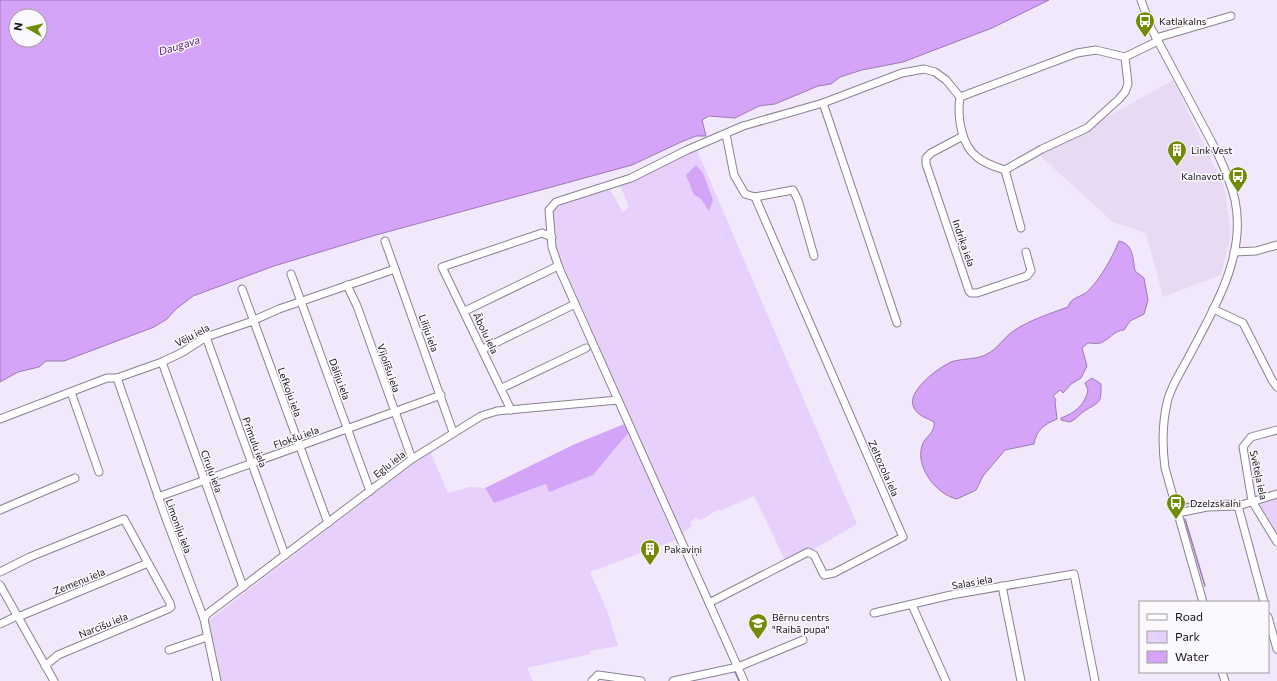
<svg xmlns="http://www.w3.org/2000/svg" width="1277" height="681" font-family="Commissioner,sans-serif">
<rect width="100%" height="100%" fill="#f2e8fb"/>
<path fill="#e8daf3" d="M1173 80 1224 187 1229 218 1230 238 1221 275 1163 297 1146 233 1113 222 1039 155Z"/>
<g fill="#e8d0fc" fill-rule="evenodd">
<path d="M695 148 697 150 857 524 812 550 785 560 754 496 720 511 719 509 701 520 696 518 690 522 692 525 682 534 556 252 552 212 559 202 609 188 623 212 629 207 620 185ZM696 165 703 173 709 211 701 199 694 195Z"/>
<path d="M629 432 675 540 590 572 608 613 618 646 590 651 591 654 527 668 533 681H221L208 621 430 451 448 493 469 487 485 488 494 503 547 484 549 491 593 475Z"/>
<path d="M1277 497V536L1257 503Z"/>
</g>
<g fill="#d4a4f8">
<path d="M696 165 703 173 713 200 709 211 701 199 694 195 686 175Z"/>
<path d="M627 423 629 432 593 475 549 492 546 484 494 503 485 488 575 444Z"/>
</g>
<g fill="#d5a4f8" stroke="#9c78b5" fill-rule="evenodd">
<path d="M0 0H1049L992 28 903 62 862 70 840 77 831 84 818 86 775 104 759 106 735 118 709 116 702 120 706 136H696L681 142 632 165 376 235 274 266 193 296 176 309 167 319 154 327 64 361H46L39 367 18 372 0 382ZM16 16H40V40H16Z"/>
<path d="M1119 241C1133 244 1133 258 1135 271L1144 278 1148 300 1144 314 1130 321 1124 330C1114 331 1112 337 1104 341 1099 345 1094 343 1088 343L1082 348 1087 366 1081 378 1071 384 1063 393 1060 390 1053 396 1056 400 1055 402 1057 419C1045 424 1036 430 1034 444L1005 450 983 476 976 490 957 499C937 495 915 467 922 446 924 437 936 433 934 422 927 418 918 416 914 408 905 392 938 368 951 362 962 358 977 360 987 354 996 350 1004 338 1012 332 1029 320 1049 314 1068 307 1071 296 1082 298 1089 290 1102 276 1112 258 1119 241Z"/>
<path d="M1092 378 1101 384C1101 403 1101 401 1086 410 1080 413 1077 419 1070 422L1061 420V418C1075 413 1085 405 1088 390L1085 383Z"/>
</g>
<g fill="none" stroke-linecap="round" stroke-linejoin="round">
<g stroke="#9c78b5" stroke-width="1.5">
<path d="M1179 496 1181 504 1235 500"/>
<path d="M1185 519 1205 586"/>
<path d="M735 672 739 681"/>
</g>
<g stroke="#898091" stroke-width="9">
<g id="minor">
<path d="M1141 0 1151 28 1217 152C1224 167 1231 183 1235 200 1247 258 1212 312 1187 360 1180 373 1172 385 1168 399 1162 422 1162 445 1165 468L1203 602"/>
<path d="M1156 38 1231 16"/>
<path d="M960 97 1077 53 1096 50 1125 57 1158 41"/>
<path d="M960 97C957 116 961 145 977 157 985 164 996 167 1005 170"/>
<path d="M823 103 897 323"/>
<path d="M726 134 734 175 745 194 755 197"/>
<path d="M963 136 931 153 926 158V164L969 291 971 293H977L1027 276 1031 271 1026 252"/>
<path d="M1005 170 1042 149 1087 128 1119 99 1125 92 1128 84 1125 57"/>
<path d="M1005 170 1021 228"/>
<path d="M755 197 793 190 798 200 814 256"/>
<path d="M385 241 453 432"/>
<path d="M1234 252 1256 251 1277 245"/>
<path d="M291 274 370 491"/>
<path d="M347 285 357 306 412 459"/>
<path d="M242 289 328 523"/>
<path d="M1213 309 1243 323 1272 380 1277 387"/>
<path d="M465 311 558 266"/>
<path d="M206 337 285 555"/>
<path d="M483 349 575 304"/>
<path d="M162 362 243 587"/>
<path d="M117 378 165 516 204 619 217 681"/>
<path d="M502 388 586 348"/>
<path d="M71 392 99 472"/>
<path d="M511 410 442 267 542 233 552 237"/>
<path d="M0 419 107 378H117L162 362 183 352 206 337 250 322 279 309 395 269"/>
<path d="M1277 430 1251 437 1243 447 1252 501 1277 542"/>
<path d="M158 497 441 395"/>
<path d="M1238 506 1264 602"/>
<path d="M0 510 75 478"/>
<path d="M1178 513 1207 507 1238 506 1277 494"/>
<path d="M0 572 30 557 124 519 170 603 171 607 168 609 58 655 45 666"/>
<path d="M0 585 54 681"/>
<path d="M1002 586 1021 681"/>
<path d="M709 603 808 552 814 555 824 575 834 573 903 537 755 197"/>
<path d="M912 605 946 681"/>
<path d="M874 613 951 595 1074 574 1095 681"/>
<path d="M18 617 148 563"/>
<path d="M1268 617 1277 649"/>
<path d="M204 619 207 614 412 459 481 416 497 411 618 400"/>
<path d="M0 624 17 616"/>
<path d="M169 650 207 637"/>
<path d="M1222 672 1225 681"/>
<path d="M592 681 598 675 641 681"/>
<path d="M673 681 738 667 803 640"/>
<path d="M744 681 559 268 552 247 549 210 556 202 631 178 687 150 743 126 823 103 902 73 924 69 935 72 946 80 960 97"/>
</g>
</g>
<use href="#minor" stroke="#fff" stroke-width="7"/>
</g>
<defs>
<g id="bus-pin" transform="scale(1)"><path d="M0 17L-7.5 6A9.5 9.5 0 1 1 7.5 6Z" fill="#718c04" stroke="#fbf9fd"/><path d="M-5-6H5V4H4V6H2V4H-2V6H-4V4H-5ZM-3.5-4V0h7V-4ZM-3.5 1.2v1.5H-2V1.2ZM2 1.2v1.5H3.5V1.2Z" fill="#fff"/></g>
<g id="building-pin" transform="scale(1)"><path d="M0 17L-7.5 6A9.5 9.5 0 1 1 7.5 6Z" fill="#718c04" stroke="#fbf9fd"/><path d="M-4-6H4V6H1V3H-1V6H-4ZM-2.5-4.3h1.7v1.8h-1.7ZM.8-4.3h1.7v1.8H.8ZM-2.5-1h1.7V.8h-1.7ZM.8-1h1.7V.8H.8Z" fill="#fff"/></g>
<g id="school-pin" transform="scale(1)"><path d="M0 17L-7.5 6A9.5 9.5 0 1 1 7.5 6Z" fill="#718c04" stroke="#fbf9fd"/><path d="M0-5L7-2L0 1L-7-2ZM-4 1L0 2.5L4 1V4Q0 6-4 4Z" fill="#fff"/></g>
</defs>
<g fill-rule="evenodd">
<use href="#bus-pin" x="1145" y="21"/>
<use href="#building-pin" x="1177" y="150"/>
<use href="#bus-pin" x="1238" y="176"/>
<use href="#bus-pin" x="1176" y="503"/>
<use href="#building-pin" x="650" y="549"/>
<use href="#school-pin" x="758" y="623"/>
</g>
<g text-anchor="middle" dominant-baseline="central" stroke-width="3" stroke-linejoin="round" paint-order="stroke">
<g font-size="10" fill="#161319" stroke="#fbf9fd" text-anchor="start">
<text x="1159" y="21">Katlakalns</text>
<text x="1191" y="150">Link Vest</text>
<text x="1224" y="176" text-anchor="end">Kalnavoti</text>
<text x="1190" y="503">Dzelzskalni</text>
<text x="664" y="549">Pakaviņi</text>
<text x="772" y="617">Bērnu centrs<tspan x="772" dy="12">"Raibā pupa"</tspan></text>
</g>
<g font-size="10" fill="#161319" stroke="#fbf9fd">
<text transform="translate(964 243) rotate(71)">Indriķa iela</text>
<text transform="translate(429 333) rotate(70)">Liliju iela</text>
<text transform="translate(486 333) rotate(64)">Ābolu iela</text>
<text transform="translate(192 335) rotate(-28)">Vēju iela</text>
<text transform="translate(389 368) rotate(71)">Vijolīšu iela</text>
<text transform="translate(340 379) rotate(70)">Dāliju iela</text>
<text transform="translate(290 392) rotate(70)">Lefkoju iela</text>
<text transform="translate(296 437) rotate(-20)">Flokšu iela</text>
<text transform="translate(255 442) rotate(70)">Prīmulu iela</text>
<text transform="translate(389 464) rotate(-38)">Egļu iela</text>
<text transform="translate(884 468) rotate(66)">Zeltozola iela</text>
<text transform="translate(212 471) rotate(70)">Cīruļu iela</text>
<text transform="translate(1259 475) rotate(78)">Svēteļa iela</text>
<text transform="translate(179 526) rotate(70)">Limoniju iela</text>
<text transform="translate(79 581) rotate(-22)">Zemeņu iela</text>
<text transform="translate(972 582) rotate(-10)">Salas iela</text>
<text transform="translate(103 625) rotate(-22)">Narcišu iela</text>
</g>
<g font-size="11" font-style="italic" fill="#5e2181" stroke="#fbf9fd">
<text transform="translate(179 45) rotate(-17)">Daugava</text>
</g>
</g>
<rect x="1139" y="601" width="130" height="72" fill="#fbf9fd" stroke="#9f9da2"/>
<rect x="1147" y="614" width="20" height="6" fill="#ffffff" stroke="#9f9da2"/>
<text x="1175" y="621" font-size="12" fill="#161319">Road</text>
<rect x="1147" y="631" width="20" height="12" fill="#e8d0fc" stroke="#9f9da2"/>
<text x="1175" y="641" font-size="12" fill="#161319">Park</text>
<rect x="1147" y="651" width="20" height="12" fill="#d5a4f8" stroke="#9f9da2"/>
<text x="1175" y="661" font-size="12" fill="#161319">Water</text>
<g transform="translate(28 28) rotate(278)"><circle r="19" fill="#fbf9fd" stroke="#9f9da2"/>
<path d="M0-3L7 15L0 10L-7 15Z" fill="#718c04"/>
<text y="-6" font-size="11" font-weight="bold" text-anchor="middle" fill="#161319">N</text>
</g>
</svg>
